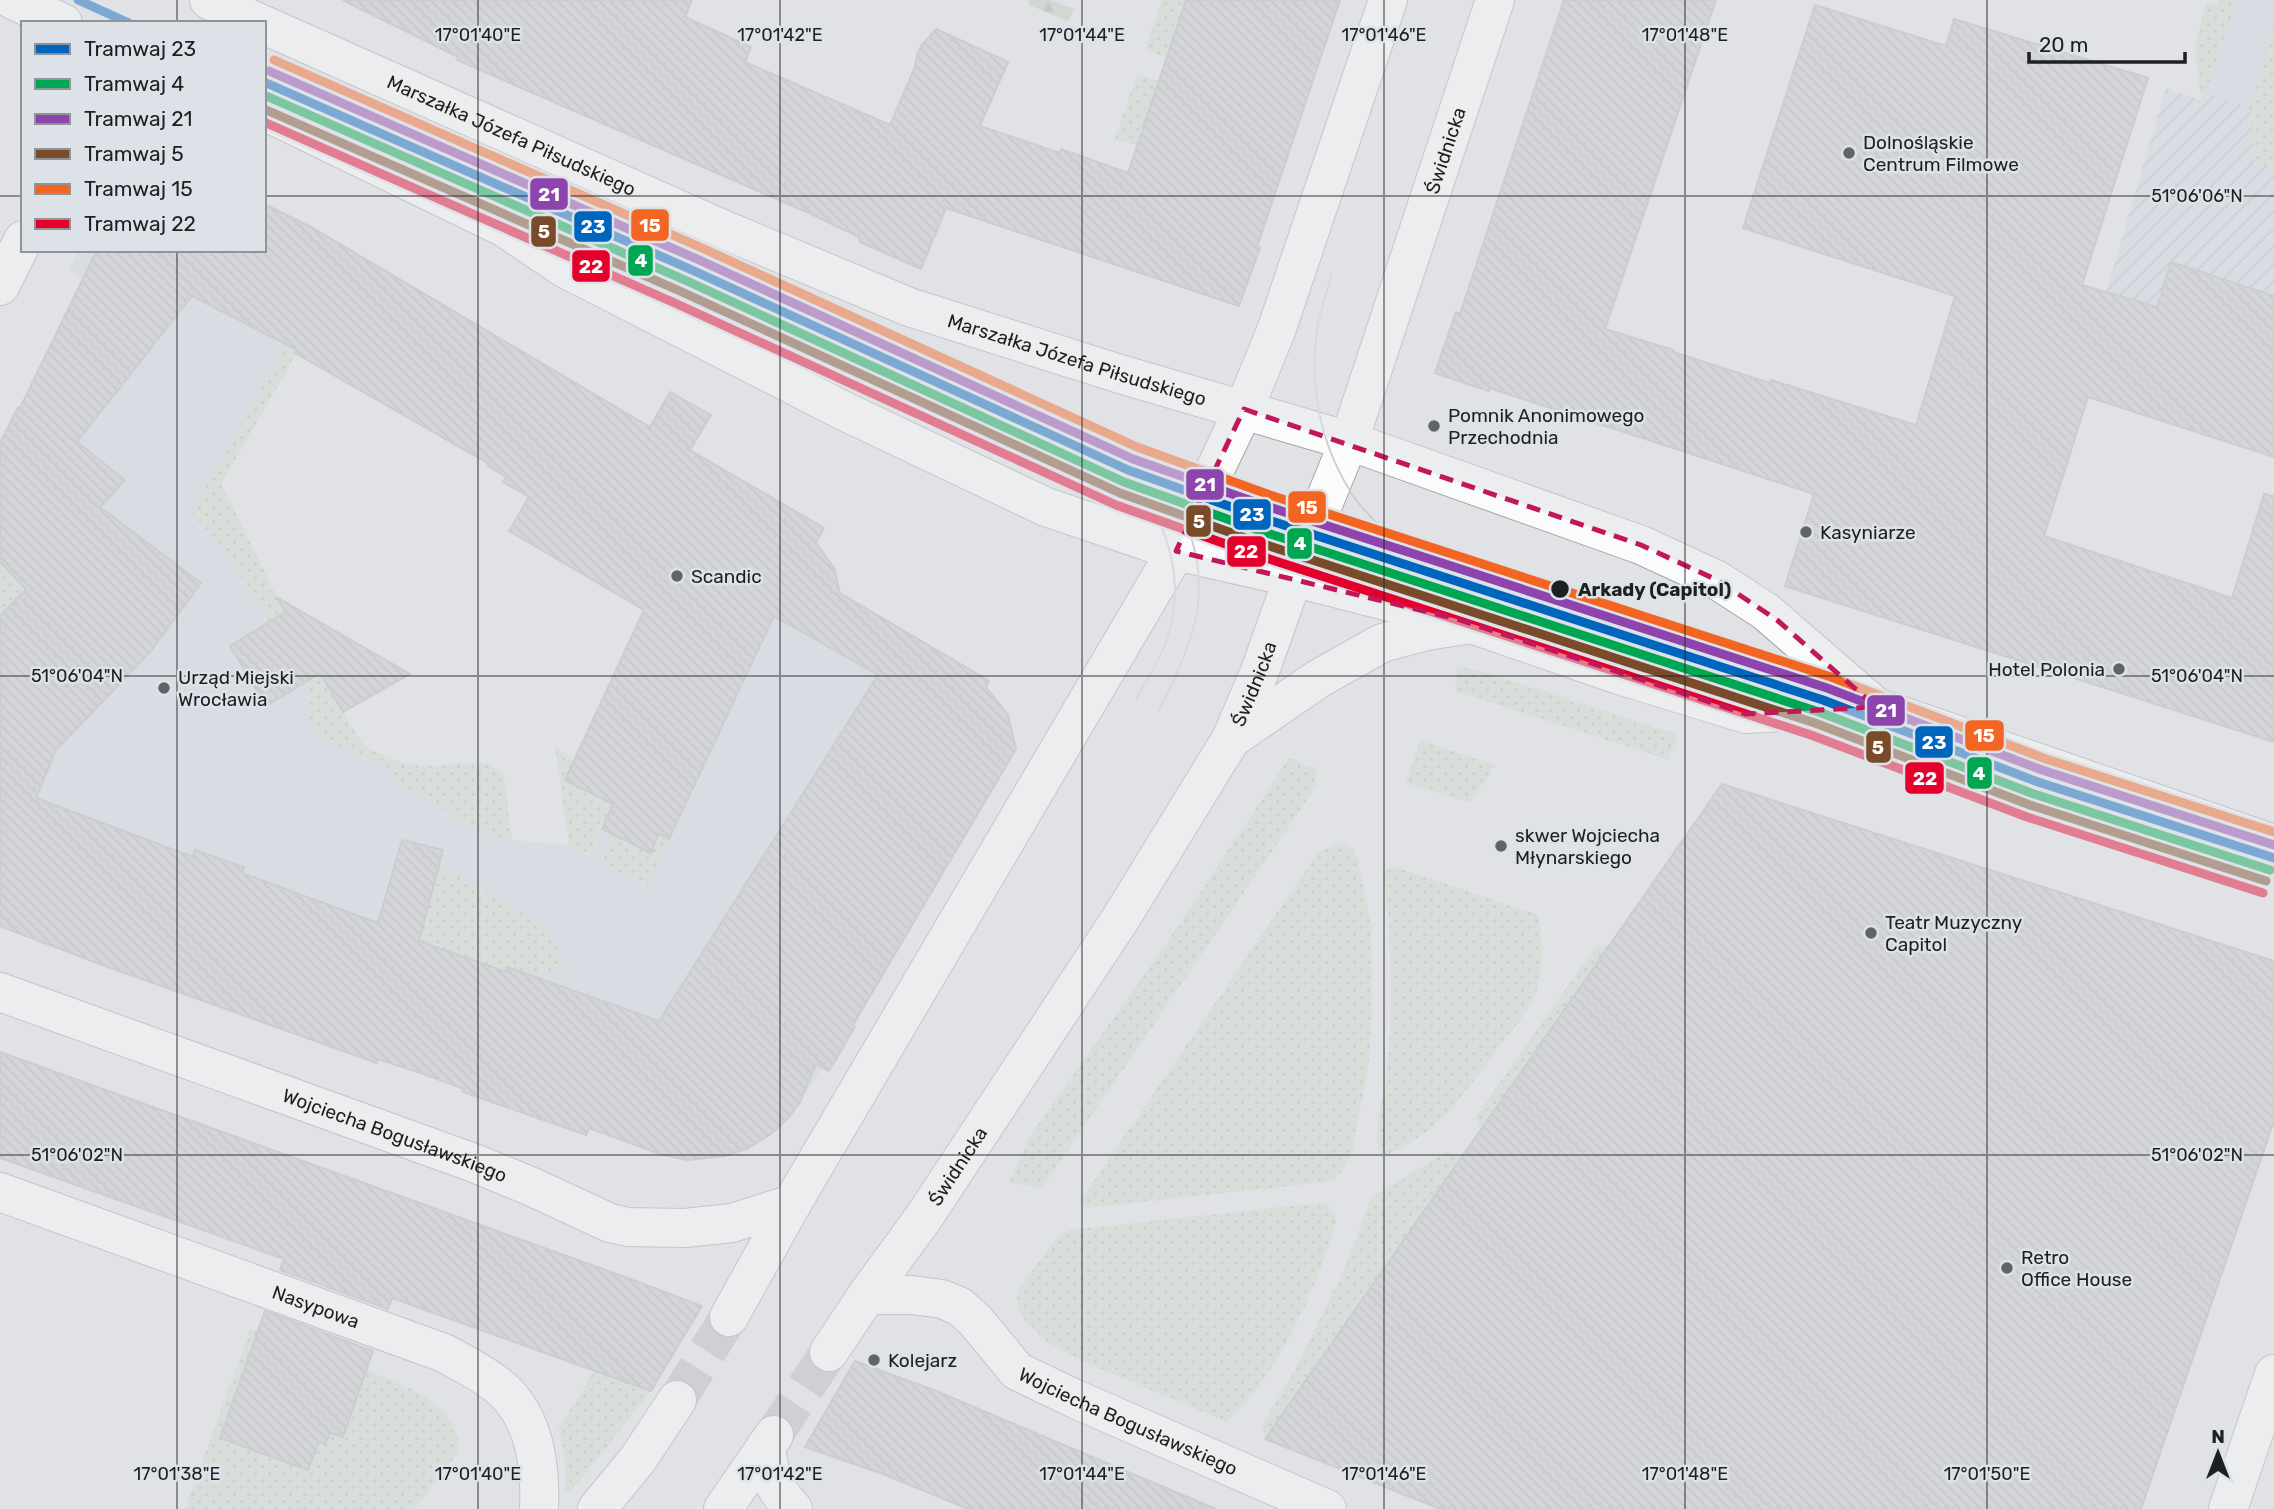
<svg xmlns="http://www.w3.org/2000/svg" width="2274" height="1509" font-family="Rubik,sans-serif">
<defs>
<pattern id="industrial-furrows" width="10" height="10" patternUnits="userSpaceOnUse" patternTransform="scale(1.75)"><rect width="10" height="10" fill="#d1d6de"/><path d="M-1 1l2-2M0 10L10 0M9 11l2-2" fill="none" stroke="#b3b7be"/></pattern>
<pattern id="grass-dots" width="8" height="8" patternUnits="userSpaceOnUse" patternTransform="scale(1.75)"><rect width="8" height="8" fill="#cfdacb"/><path d="M2 2h.1M6 6h.1" fill="none" stroke="#b1bbae" stroke-width="1.8" stroke-linecap="round"/></pattern>
<pattern id="forest-firs" width="22" height="20" patternUnits="userSpaceOnUse" patternTransform="scale(1.75)"><rect width="22" height="20" fill="#c0cbbb"/><path d="M5 1l3.5 6h-7zM16 11l3.5 6h-7z" fill="#a5aea0"/></pattern>
<pattern id="building-back-hatch" width="6" height="6" patternUnits="userSpaceOnUse" patternTransform="scale(1.75)"><rect width="6" height="6" fill="#c5c6c9"/><path d="M-1 5l2 2M0 0l6 6M5-1l2 2" fill="none" stroke="#a9aaac"/></pattern>
</defs>
<rect width="100%" height="100%" fill="#e0e2e5"/>
<g fill="#d1d6de">
<path d="M2236 0H2274V115L2206 93Z"/>
<path d="M264 202 311 227 438 310 442 304 547 366 489 464 295 353 221 484 276 595 354 732 362 743 371 750 405 764 447 766 480 763 488 764 500 770 504 777 512 840 569 845 588 856 601 830 651 853 658 834 706 758 774 616 1014 752 853 1025 855 1027 829 1071 822 1068 791 1114 775 1130 757 1143 725 1156 687 1160 660 1154 589 1128 586 1135 463 1092V1089L421 1073 378 1059 377 1061 46 942 44 943 33 939 16 930 14 932 3 928 26 589 0 562V443L18 407 20 408 83 278 69 271 79 250H264Z"/>
</g>
<path fill="url(#industrial-furrows)" d="M2166 88 2203 101 2206 93 2274 115V346L2106 292Z"/>
<g fill="url(#grass-dots)">
<path d="M1162 0H1186L1167 57 1145 50Z"/>
<path d="M2219 0H2236L2204 101 2201 100 2196 58V41L2206 2 2217 6Z"/>
<path d="M2274 21V169L2255 162 2249 106Z"/>
<path d="M1137 74 1159 81 1137 146 1115 139Z"/>
<path d="M287 344 297 350 287 370 221 484 276 595 306 614 300 637 362 743C379 756 400 765 422 766 447 768 489 753 504 777L512 840 507 841 451 819 452 813 392 781 395 770 316 736 311 727 306 682 222 546 191 513Z"/>
<path d="M0 562 26 589 0 616Z"/>
<path d="M1457 667 1475 669 1677 734 1669 760 1455 691Z"/>
<path d="M1420 740 1495 765 1470 803 1406 783Z"/>
<path d="M555 747 574 759 565 780 613 804 588 856 569 845Z"/>
<path d="M1289 758 1317 769 1316 787 1042 1188 1009 1183 1030 1136 1166 944Z"/>
<path d="M658 834 669 839 647 887 601 865 614 835 650 853Z"/>
<path d="M1341 842 1352 847 1358 858 1371 927 1372 1005 1369 1064 1352 1152 1345 1167 1337 1177 1327 1182 1087 1208 1081 1200 1319 851Z"/>
<path d="M439 865 543 925C556 938 560 949 565 966L532 977 507 967 506 972 419 941Z"/>
<path d="M1392 866 1539 915C1542 940 1545 977 1533 1000 1525 1015 1512 1030 1501 1044 1468 1089 1437 1137 1382 1157 1370 1138 1383 1100 1386 1078 1394 1010 1392 941 1383 873Z"/>
<path d="M1611 944 1481 1131 1475 1118 1595 947Z"/>
<path d="M1446 1152 1464 1154 1266 1439 1262 1426 1296 1368 1348 1261 1371 1197Z"/>
<path d="M1319 1203 1328 1204 1337 1219C1315 1291 1282 1369 1227 1422L1075 1358 1046 1341 1023 1318 1017 1305V1292L1057 1237 1069 1230Z"/>
<path d="M250 1330 258 1331 220 1438 308 1470 319 1442 325 1444 330 1433 343 1437 367 1370C397 1384 442 1396 456 1430 459 1436 458 1445 458 1452L415 1509H185Z"/>
<path d="M595 1370 651 1391 571 1492 565 1491C566 1470 566 1449 558 1430Z"/>
</g>
<path fill="url(#forest-firs)" d="M1028 0H1051L1074 9 1068 21 1029 5Z"/>
<g fill="url(#building-back-hatch)" stroke="#b2b3b6" stroke-width="2" fill-rule="evenodd">
<path d="M343 0H692L685 17 751 47 745 62 890 125 915 67 917 55 921 46 936 29 1008 62 980 126 1060 153 1061 149 1128 173 1186 0H1340L1257 247 1260 248 1239 306 946 208 921 269 860 242 859 237 811 214 457 60 458 57Z"/>
<path d="M1564 0H1716L1605 329 1674 350 1673 352 1770 383 1771 380 1916 425 1955 296 1743 228 1815 5 1946 46 1954 19 2148 78 2082 285 2157 307 2171 262 2274 296V457L2088 397 2044 536 2232 598 2264 494 2274 496V742L1785 586 1814 494 1489 388V391L1435 373 1456 312 1460 314Z"/>
<path d="M264 204 311 227 650 427 670 392 711 415 690 450 824 528 816 543 834 568 840 593 989 681 986 687 1008 715 1016 749 853 1025 855 1027 829 1071 816 1064 800 1102 788 1118 771 1134 748 1148 725 1156 687 1160 660 1154 589 1128 586 1135 463 1092 464 1089 421 1073 377 1059V1063L97 963 0 926V616L26 589 0 562V443L18 407 20 408 97 250H264ZM192 296 297 350 295 353 489 464 488 466 506 477 503 482 529 497 509 531 644 610 565 780 613 804 602 829 651 853 658 834 669 839 774 616 878 675 659 1021 507 967 506 972 419 941 443 850 402 840 378 923 242 873 244 867 195 850 193 857 36 798 56 750 150 652 201 583 100 507 125 480 77 442Z"/>
<path d="M278 598 410 674 343 712 320 673 266 706 230 646 285 612Z"/>
<path d="M1722 784 2274 961V1121L2141 1509H1440L1265 1439Z"/>
<path d="M0 1052 614 1273 702 1306 651 1391 392 1298 388 1309 280 1270 284 1259 0 1158Z"/>
<path d="M265 1311 373 1351 343 1437 330 1433 325 1444 319 1442 308 1470 220 1438Z"/>
<path d="M855 1361 936 1391 1216 1509H968L883 1474 805 1447Z"/>
</g>
<g fill="none" stroke-linecap="round" stroke-linejoin="round">
<g stroke="#b9bbbe" stroke-width="38" stroke-dasharray="38 19" stroke-linecap="butt">
<path d="M677 1400 729 1317"/>
<path d="M774 1435 829 1352"/>
</g>
<g stroke="#a2a4a6" stroke-width="40">
<g id="street">
<path d="M0 286 23 240"/>
<path id="s1" d="M0 992 474 1163 530 1186 610 1223 628 1227 685 1228 732 1223 792 1204"/>
<path id="s2" d="M0 1192 444 1353C461 1362 480 1372 496 1384 534 1413 541 1464 539 1509"/>
<path id="s3" d="M867 1295H912L942 1299 959 1306 975 1320 1017 1371 1073 1398 1327 1509"/>
<path d="M766 1446C770 1478 771 1485 793 1509"/>
<path d="M2228 1509 2274 1374"/>
</g>
</g>
<g stroke="#a2a4a6" stroke-width="40">
<g id="secondary">
<path d="M13 0 63 23"/>
<path d="M209 0 259 23"/>
<path id="s4" d="M264 25 727 231 909 307 1120 374 1349 441 1641 545 1717 580 1765 611 1876 707 2274 844"/>
<path d="M264 111 505 228 564 268 844 411 1046 507 1176 551 1312 582 1457 619 1619 675 1746 714 1876 707"/>
<path d="M1231 739 1318 679 1382 643 1427 631 1465 625"/>
<path d="M729 1317 794 1200 1176 551 1244 409 1276 331 1388 0"/>
<path id="s5" d="M829 1352 867 1295 924 1217 1121 918 1231 739 1260 671 1293 578 1349 441 1495 0"/>
<path d="M597 1509 638 1459 677 1400"/>
<path d="M723 1509 774 1435"/>
</g>
</g>
<use href="#street" stroke="#fafbfb" stroke-width="38"/>
<use href="#secondary" stroke="#fafbfb" stroke-width="38"/>
<g stroke="#cfcfd0" stroke-width="2">
<path d="M1332 273C1327 292 1320 311 1317 330 1309 384 1320 442 1349 489 1361 510 1381 528 1400 543 1415 555 1432 567 1449 575 1465 582 1482 589 1499 595"/>
<path d="M1076 420C1100 434 1128 446 1148 466 1188 506 1208 566 1195 622 1187 653 1173 682 1159 711"/>
<path d="M1064 439C1089 456 1117 471 1138 492 1173 529 1184 590 1167 638 1160 660 1147 680 1136 700"/>
</g>
<g stroke="#dde2e8" stroke-width="14">
<g id="tram-1">
<path d="M78 0 129 23"/>
<path d="M264 82 692 270 1128 470 1262 518 1823 700 2038 782 2274 858"/>
</g>
</g>
<g stroke="#dde2e8" stroke-width="14">
<path id="tram-2" d="M264 95 687 281 1124 482 1258 530 1819 712 2034 794 2270 870"/>
</g>
<g stroke="#dde2e8" stroke-width="14">
<path id="tram-3" d="M269 71 697 259 1133 459 1266 506 1827 688 2042 770 2274 845"/>
</g>
<g stroke="#dde2e8" stroke-width="14">
<path id="tram-4" d="M264 109 682 292 1120 493 1254 541 1815 723 2030 805 2266 881"/>
</g>
<g stroke="#dde2e8" stroke-width="14">
<path id="tram-5" d="M274 60 702 248 1137 447 1270 495 1831 677 2046 759 2274 832"/>
</g>
<g stroke="#dde2e8" stroke-width="14">
<path id="tram-6" d="M264 122 677 304 1116 505 1251 553 1811 735 2027 817 2263 893"/>
</g>
<use href="#tram-1" stroke="#0065bd" stroke-width="9"/>
<use href="#tram-2" stroke="#00a651" stroke-width="9"/>
<use href="#tram-3" stroke="#8e44ad" stroke-width="9"/>
<use href="#tram-4" stroke="#7a4b2a" stroke-width="9"/>
<use href="#tram-5" stroke="#f26522" stroke-width="9"/>
<use href="#tram-6" stroke="#e4002b" stroke-width="9"/>
</g>
<path d="M0 0H2274V1509H0ZM1244 409 1641 545 1717 580 1777 620 1876 707 1746 714 1457 619 1176 551Z" fill="#e0e2e5" fill-opacity=".55" fill-rule="evenodd"/>
<path fill="none" stroke="#c2185b" stroke-width="5" stroke-dasharray="14 9" stroke-linejoin="round" d="M1244 409 1641 545 1717 580 1777 620 1876 707 1746 714 1457 619 1176 551Z"/>
<path fill="none" stroke="#1d1f21" stroke-width="2" stroke-opacity="0.45" d="M177 0V23M478 0V1509M780 0V1509M1082 0V1509M1384 0V1509M1685 0V1509M1987 0V1509M0 196H23M264 196H2274M177 250V1509M0 676H2274M0 1155H2274"/>
<g fill="#616366" stroke="#dde2e8" stroke-width="2.5">
<circle cx="1849" cy="153" r="7"/>
<circle cx="1434" cy="426" r="7"/>
<circle cx="1806" cy="532" r="7"/>
<circle cx="677" cy="576" r="7"/>
<circle cx="2119" cy="669" r="7"/>
<circle cx="164" cy="688" r="7"/>
<circle cx="1501" cy="846" r="7"/>
<circle cx="1871" cy="933" r="7"/>
<circle cx="2007" cy="1268" r="7"/>
<circle cx="874" cy="1360" r="7"/>
</g>
<circle fill="#1d1f21" stroke="#dde2e8" stroke-width="2.5" cx="1560" cy="589" r="10"/>
<g text-anchor="middle" dominant-baseline="central" stroke-width="5" stroke-linejoin="round" paint-order="stroke">
<g font-size="19" fill="#1d1f21" stroke="#dde2e8">
<text stroke="none"><textPath href="#s4" startOffset="271">Marszałka Józefa Piłsudskiego</textPath></text>
<text stroke="none"><textPath href="#s5" startOffset="1360">Świdnicka</textPath></text>
<text stroke="none"><textPath href="#s4" startOffset="880">Marszałka Józefa Piłsudskiego</textPath></text>
<text stroke="none"><textPath href="#s5" startOffset="793">Świdnicka</textPath></text>
<text stroke="none"><textPath href="#s1" startOffset="420">Wojciecha Bogusławskiego</textPath></text>
<text stroke="none"><textPath href="#s5" startOffset="226">Świdnicka</textPath></text>
<text stroke="none"><textPath href="#s2" startOffset="336">Nasypowa</textPath></text>
<text stroke="none"><textPath href="#s3" startOffset="303">Wojciecha Bogusławskiego</textPath></text>
</g>
<g font-size="19" fill="#1d1f21" stroke="#dde2e8" text-anchor="start">
<text x="1863" y="142">Dolnośląskie<tspan x="1863" dy="22">Centrum Filmowe</tspan></text>
<text x="1448" y="415">Pomnik Anonimowego<tspan x="1448" dy="22">Przechodnia</tspan></text>
<text x="1820" y="532">Kasyniarze</text>
<text x="691" y="576">Scandic</text>
<text x="2105" y="669" text-anchor="end">Hotel Polonia</text>
<text x="178" y="677">Urząd Miejski<tspan x="178" dy="22">Wrocławia</tspan></text>
<text x="1515" y="835">skwer Wojciecha<tspan x="1515" dy="22">Młynarskiego</tspan></text>
<text x="1885" y="922">Teatr Muzyczny<tspan x="1885" dy="22">Capitol</tspan></text>
<text x="2021" y="1257">Retro<tspan x="2021" dy="22">Office House</tspan></text>
<text x="888" y="1360">Kolejarz</text>
</g>
<g font-size="19" font-weight="bold" fill="#1d1f21" stroke="#dde2e8" text-anchor="start">
<text x="1578" y="589">Arkady (Capitol)</text>
</g>
</g>
<g font-size="18" text-anchor="middle" fill="#1d1f21" stroke="#dde2e8" stroke-width="5" stroke-linejoin="round" paint-order="stroke">
<text x="478" y="41">17°01'40"E</text>
<text x="780" y="41">17°01'42"E</text>
<text x="1082" y="41">17°01'44"E</text>
<text x="1384" y="41">17°01'46"E</text>
<text x="1685" y="41">17°01'48"E</text>
<text x="2197" y="202">51°06'06"N</text>
<text x="77" y="682">51°06'04"N</text>
<text x="2197" y="682">51°06'04"N</text>
<text x="77" y="1161">51°06'02"N</text>
<text x="2197" y="1161">51°06'02"N</text>
<text x="177" y="1480">17°01'38"E</text>
<text x="478" y="1480">17°01'40"E</text>
<text x="780" y="1480">17°01'42"E</text>
<text x="1082" y="1480">17°01'44"E</text>
<text x="1384" y="1480">17°01'46"E</text>
<text x="1685" y="1480">17°01'48"E</text>
<text x="1987" y="1480">17°01'50"E</text>
</g>
<g stroke="#dde2e8" stroke-width="2.5">
<rect x="529" y="177" width="40" height="34" rx="7" fill="#8e44ad"/>
<rect x="630" y="208" width="40" height="34" rx="7" fill="#f26522"/>
<rect x="573" y="210" width="40" height="33" rx="7" fill="#0065bd"/>
<rect x="530" y="215" width="27" height="33" rx="7" fill="#7a4b2a"/>
<rect x="627" y="244" width="27" height="33" rx="7" fill="#00a651"/>
<rect x="571" y="249" width="40" height="34" rx="7" fill="#e4002b"/>
<rect x="1185" y="468" width="40" height="33" rx="7" fill="#8e44ad"/>
<rect x="1287" y="490" width="40" height="34" rx="7" fill="#f26522"/>
<rect x="1232" y="498" width="40" height="33" rx="7" fill="#0065bd"/>
<rect x="1185" y="504" width="27" height="34" rx="7" fill="#7a4b2a"/>
<rect x="1286" y="527" width="27" height="33" rx="7" fill="#00a651"/>
<rect x="1226" y="535" width="41" height="33" rx="7" fill="#e4002b"/>
<rect x="1866" y="694" width="40" height="33" rx="7" fill="#8e44ad"/>
<rect x="1964" y="719" width="41" height="33" rx="7" fill="#f26522"/>
<rect x="1914" y="725" width="40" height="34" rx="7" fill="#0065bd"/>
<rect x="1865" y="730" width="27" height="34" rx="7" fill="#7a4b2a"/>
<rect x="1966" y="756" width="27" height="34" rx="7" fill="#00a651"/>
<rect x="1904" y="761" width="41" height="34" rx="7" fill="#e4002b"/>
</g>
<g font-size="19" text-anchor="middle" font-weight="bold" fill="#fff">
<text x="549" y="201">21</text>
<text x="650" y="232">15</text>
<text x="593" y="233">23</text>
<text x="544" y="238">5</text>
<text x="641" y="267">4</text>
<text x="591" y="273">22</text>
<text x="1205" y="491">21</text>
<text x="1307" y="514">15</text>
<text x="1252" y="521">23</text>
<text x="1199" y="528">5</text>
<text x="1300" y="550">4</text>
<text x="1246" y="558">22</text>
<text x="1886" y="717">21</text>
<text x="1984" y="742">15</text>
<text x="1934" y="749">23</text>
<text x="1878" y="754">5</text>
<text x="1979" y="780">4</text>
<text x="1925" y="785">22</text>
</g>
<rect x="21" y="21" width="245" height="231" fill="#dde2e8" stroke="#909498" stroke-width="2"/>
<rect x="35" y="44" width="35" height="10" fill="#0065bd" stroke="#909498" stroke-width="2"/>
<text x="84" y="56" font-size="21" fill="#1d1f21">Tramwaj 23</text>
<rect x="35" y="79" width="35" height="10" fill="#00a651" stroke="#909498" stroke-width="2"/>
<text x="84" y="91" font-size="21" fill="#1d1f21">Tramwaj 4</text>
<rect x="35" y="114" width="35" height="10" fill="#8e44ad" stroke="#909498" stroke-width="2"/>
<text x="84" y="126" font-size="21" fill="#1d1f21">Tramwaj 21</text>
<rect x="35" y="149" width="35" height="10" fill="#7a4b2a" stroke="#909498" stroke-width="2"/>
<text x="84" y="161" font-size="21" fill="#1d1f21">Tramwaj 5</text>
<rect x="35" y="184" width="35" height="10" fill="#f26522" stroke="#909498" stroke-width="2"/>
<text x="84" y="196" font-size="21" fill="#1d1f21">Tramwaj 15</text>
<rect x="35" y="219" width="35" height="10" fill="#e4002b" stroke="#909498" stroke-width="2"/>
<text x="84" y="231" font-size="21" fill="#1d1f21">Tramwaj 22</text>
<g transform="translate(2218 1453)" stroke="#dde2e8" stroke-width="5" paint-order="stroke">
<path d="M0-5L12 26L0 18L-12 26Z" fill="#1d1f21"/>
<text y="-10" font-size="19" font-weight="bold" text-anchor="middle" fill="#1d1f21">N</text>
</g>
<path d="M2029 52v10h156v-10" fill="none" stroke="#1d1f21" stroke-width="3.5"/>
<text x="2039" y="52" font-size="21" fill="#1d1f21" stroke="#dde2e8" stroke-width="5" paint-order="stroke">20 m</text>
</svg>
